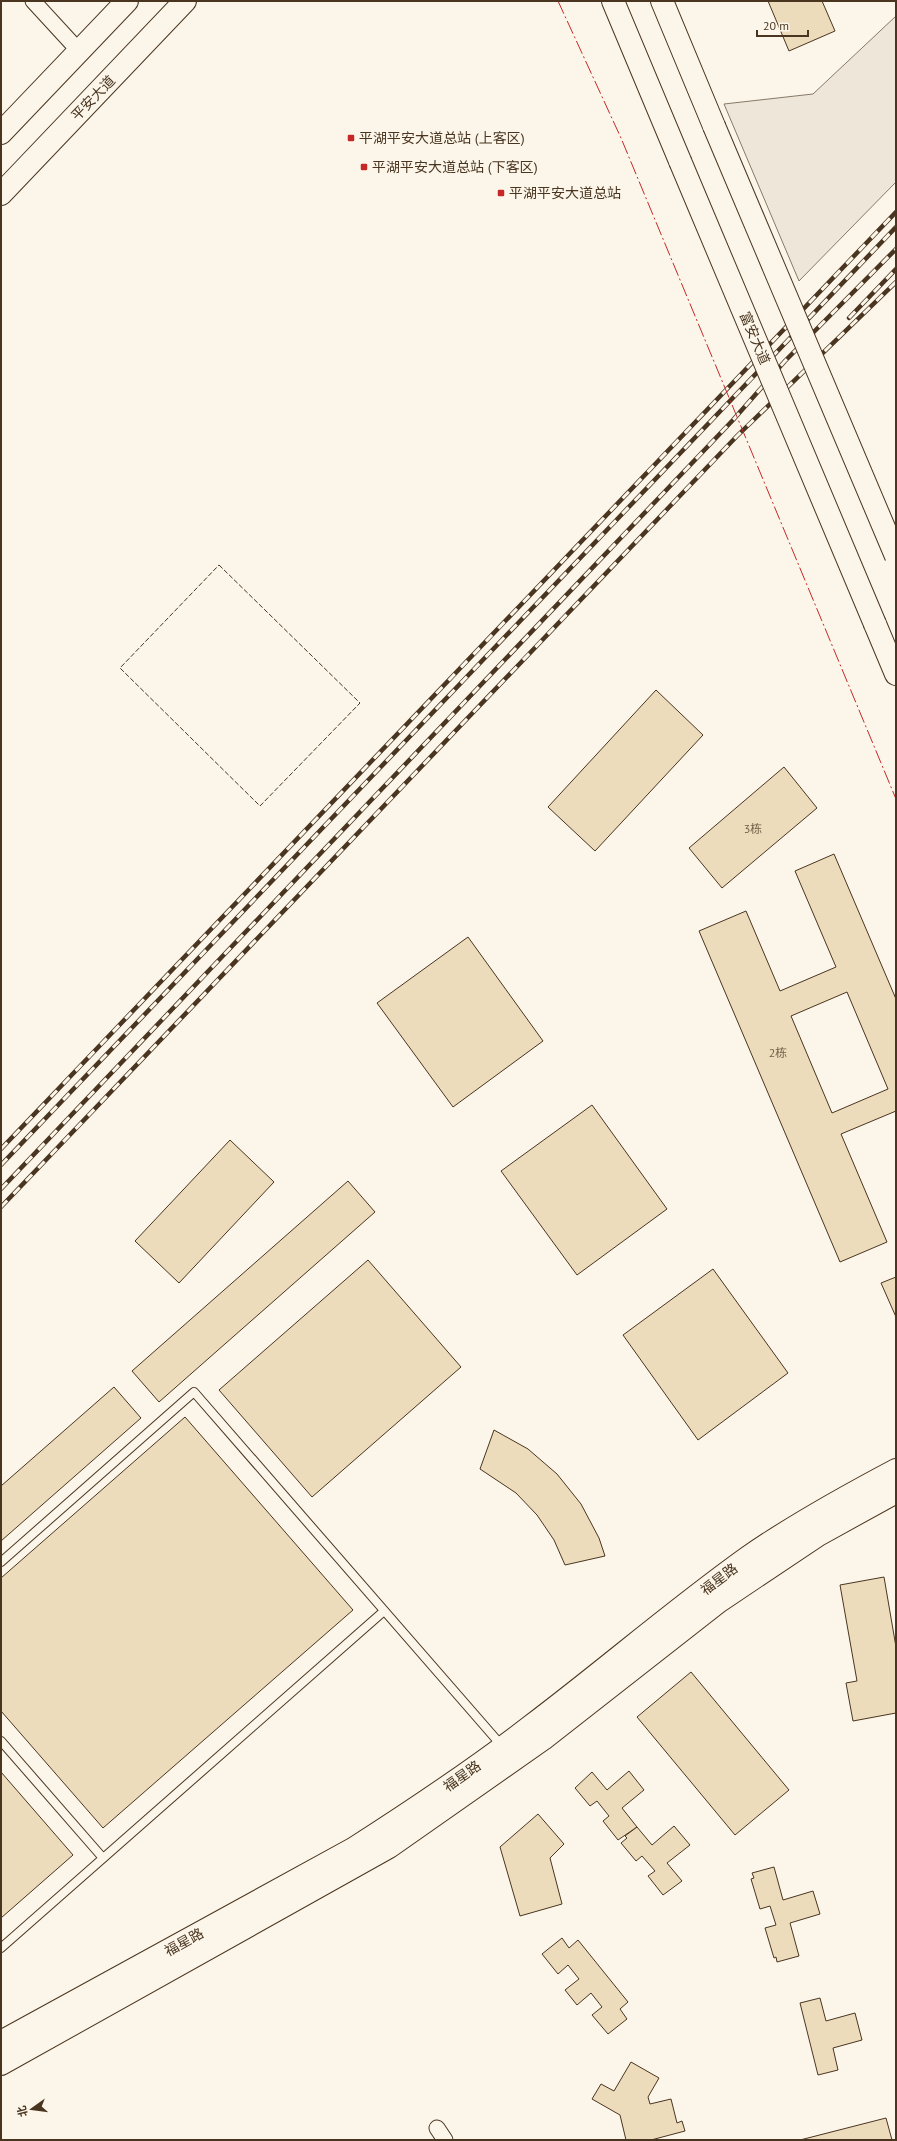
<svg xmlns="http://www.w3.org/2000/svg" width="897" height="2141" font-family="'PT Sans','Noto Sans SC',sans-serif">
<rect width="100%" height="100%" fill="#fbf6e9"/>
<path fill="#ede6d9" stroke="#887966" d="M896 16V182L799 281 724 104 813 94Z"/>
<g fill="#ecdcbc" stroke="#4a3520" fill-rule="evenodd">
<path d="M768 1H822L835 31 789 51Z"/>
<path d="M656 690 703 735 595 851 548 807Z"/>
<path d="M784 767 817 808 722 888 689 848Z"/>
<path d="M834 854 896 999V1111L841 1134 887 1242 840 1262 699 931 746 911 780 991 836 967 795 871ZM847 992 888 1089 832 1113 791 1016Z"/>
<path d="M468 937 543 1041 453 1107 377 1003Z"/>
<path d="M592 1105 667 1209 577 1275 501 1171Z"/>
<path d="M230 1140 274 1182 179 1283 135 1241Z"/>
<path d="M348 1181 375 1212 159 1402 132 1371Z"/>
<path d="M368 1260 461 1367 312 1497 219 1390Z"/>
<path d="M713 1269 788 1373 698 1440 623 1335Z"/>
<path d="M896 1277V1317L881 1283Z"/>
<path d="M114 1387 141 1418 1 1541V1486Z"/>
<path d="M185 1417 353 1610 103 1828 1 1711V1578Z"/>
<path d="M494 1430 528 1449 557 1474 581 1504 599 1538 605 1556 565 1565 554 1540 537 1515 516 1493 480 1469Z"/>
<path d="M884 1577 896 1647V1713L853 1721 846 1683 857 1681 840 1585Z"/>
<path d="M691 1672 789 1790 735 1835 637 1717Z"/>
<path d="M629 1771 644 1790 622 1808 637 1827 618 1840 603 1821 609 1816 597 1801 590 1806 575 1788 592 1772 607 1790Z"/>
<path d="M1 1772 73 1855 1 1918Z"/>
<path d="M538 1814 564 1844 550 1858 562 1904 520 1916 500 1847Z"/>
<path d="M674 1826 690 1845 667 1863 682 1881 663 1895 648 1876 655 1871 642 1856 636 1861 621 1843 627 1838 625 1836 637 1827 652 1845Z"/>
<path d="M774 1867 783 1900 813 1891 820 1914 790 1923 799 1956 777 1962 776 1957 774 1958 765 1928 776 1925 770 1906 760 1909 751 1879 754 1878 752 1873Z"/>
<path d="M562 1938 569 1948 578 1940 628 2002 620 2009 627 2019 608 2034 592 2015 602 2007 591 1993 577 2005 565 1990 579 1979 568 1965 558 1974 542 1954Z"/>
<path d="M820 1998 826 2021 855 2013 862 2040 833 2048 838 2070 818 2075 800 2003Z"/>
<path d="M631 2062 659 2078 648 2097 650 2104 671 2099 677 2123 682 2121 685 2131 651 2140H626L620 2115 592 2099 601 2084 614 2091Z"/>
<path d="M886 2118 892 2140H800Z"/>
</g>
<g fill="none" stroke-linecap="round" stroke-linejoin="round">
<g stroke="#4a3520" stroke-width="10">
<g id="lane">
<path d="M1 1562 194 1392 502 1746"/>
<path d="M1 1741 103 1858"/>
<path d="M1 1948 384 1611"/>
</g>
</g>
<g stroke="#4a3520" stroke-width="17">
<g id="street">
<path d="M33 1 79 51"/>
<path d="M437 2128 445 2140"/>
</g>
</g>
<g stroke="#4a3520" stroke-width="24">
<g id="secondary">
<path d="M613 1 680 161"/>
<path d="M662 1 714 126"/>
<path d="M1 133 127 1"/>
<path d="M1 194 185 1"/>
<path d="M875 624 896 674"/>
<path d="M1 2042 353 1849C414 1810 474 1770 531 1726 604 1671 673 1611 747 1558 794 1525 845 1497 896 1470"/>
<path d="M1 2064 389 1847 543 1739 718 1602 818 1535 896 1492"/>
</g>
</g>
<use href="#lane" stroke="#fbf6e9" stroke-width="8"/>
<use href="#street" stroke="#fbf6e9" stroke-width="15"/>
<use href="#secondary" stroke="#fbf6e9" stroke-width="22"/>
<g stroke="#4a3520" stroke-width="4.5">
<g id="rail">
<path d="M849 318 896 269"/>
<path d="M1 1149 896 212"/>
<path d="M1 1165 896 227"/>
<path d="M1 1189 733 420 785 361 896 249"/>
<path d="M1 1207 737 436 896 282"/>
</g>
</g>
<use href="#rail" stroke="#fbf6e9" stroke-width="3" stroke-dasharray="9" stroke-linecap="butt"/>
<g stroke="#4a3520" stroke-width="24" stroke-linecap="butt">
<g id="secondary-bridge">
<path d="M714 126 896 556"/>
<path d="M680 161 875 624"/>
</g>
</g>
<use href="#secondary-bridge" stroke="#fbf6e9" stroke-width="22"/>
<path stroke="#4a3520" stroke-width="1" stroke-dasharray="5 2" stroke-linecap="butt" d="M219 565 360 703 260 806 120 668Z"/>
<path stroke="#c62828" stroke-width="1" stroke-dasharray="14 3 2 3" stroke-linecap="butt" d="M558 1 621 138 896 799"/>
</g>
<g fill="#c62828" stroke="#fbf6e9" stroke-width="1.5">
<rect x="347" y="134" width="8" height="8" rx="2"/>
<rect x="360" y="163" width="8" height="8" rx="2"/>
<rect x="497" y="189" width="8" height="8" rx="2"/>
</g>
<g text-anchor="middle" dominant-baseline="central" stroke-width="3" stroke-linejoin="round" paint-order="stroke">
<g font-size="12" fill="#725f47">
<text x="753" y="828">3栋</text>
<text x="778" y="1052">2栋</text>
</g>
<g font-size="14" fill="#4a3520" stroke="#fbf6e9">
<text transform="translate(93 98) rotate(-46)">平安大道</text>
<text transform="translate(755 338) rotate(67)">富安大道</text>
<text transform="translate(719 1579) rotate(-37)">福星路</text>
<text transform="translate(462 1776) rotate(-35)">福星路</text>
<text transform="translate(184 1942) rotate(-29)">福星路</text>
</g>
<g font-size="14" fill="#4a3520" stroke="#fbf6e9" text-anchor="start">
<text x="359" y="138">平湖平安大道总站 (上客区)</text>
<text x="372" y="167">平湖平安大道总站 (下客区)</text>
<text x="509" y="193">平湖平安大道总站</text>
</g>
</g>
<rect width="897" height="2141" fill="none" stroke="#4a3520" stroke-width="4"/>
<g transform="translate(32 2109) rotate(256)" stroke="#fbf6e9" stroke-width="3" paint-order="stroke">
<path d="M0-3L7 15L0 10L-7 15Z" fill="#4a3520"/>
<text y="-6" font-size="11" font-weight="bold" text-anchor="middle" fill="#4a3520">北</text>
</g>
<path d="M757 30v6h51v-6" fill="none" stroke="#4a3520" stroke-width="2"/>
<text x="763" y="30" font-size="12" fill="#4a3520" stroke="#fbf6e9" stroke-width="3" paint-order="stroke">20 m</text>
</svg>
